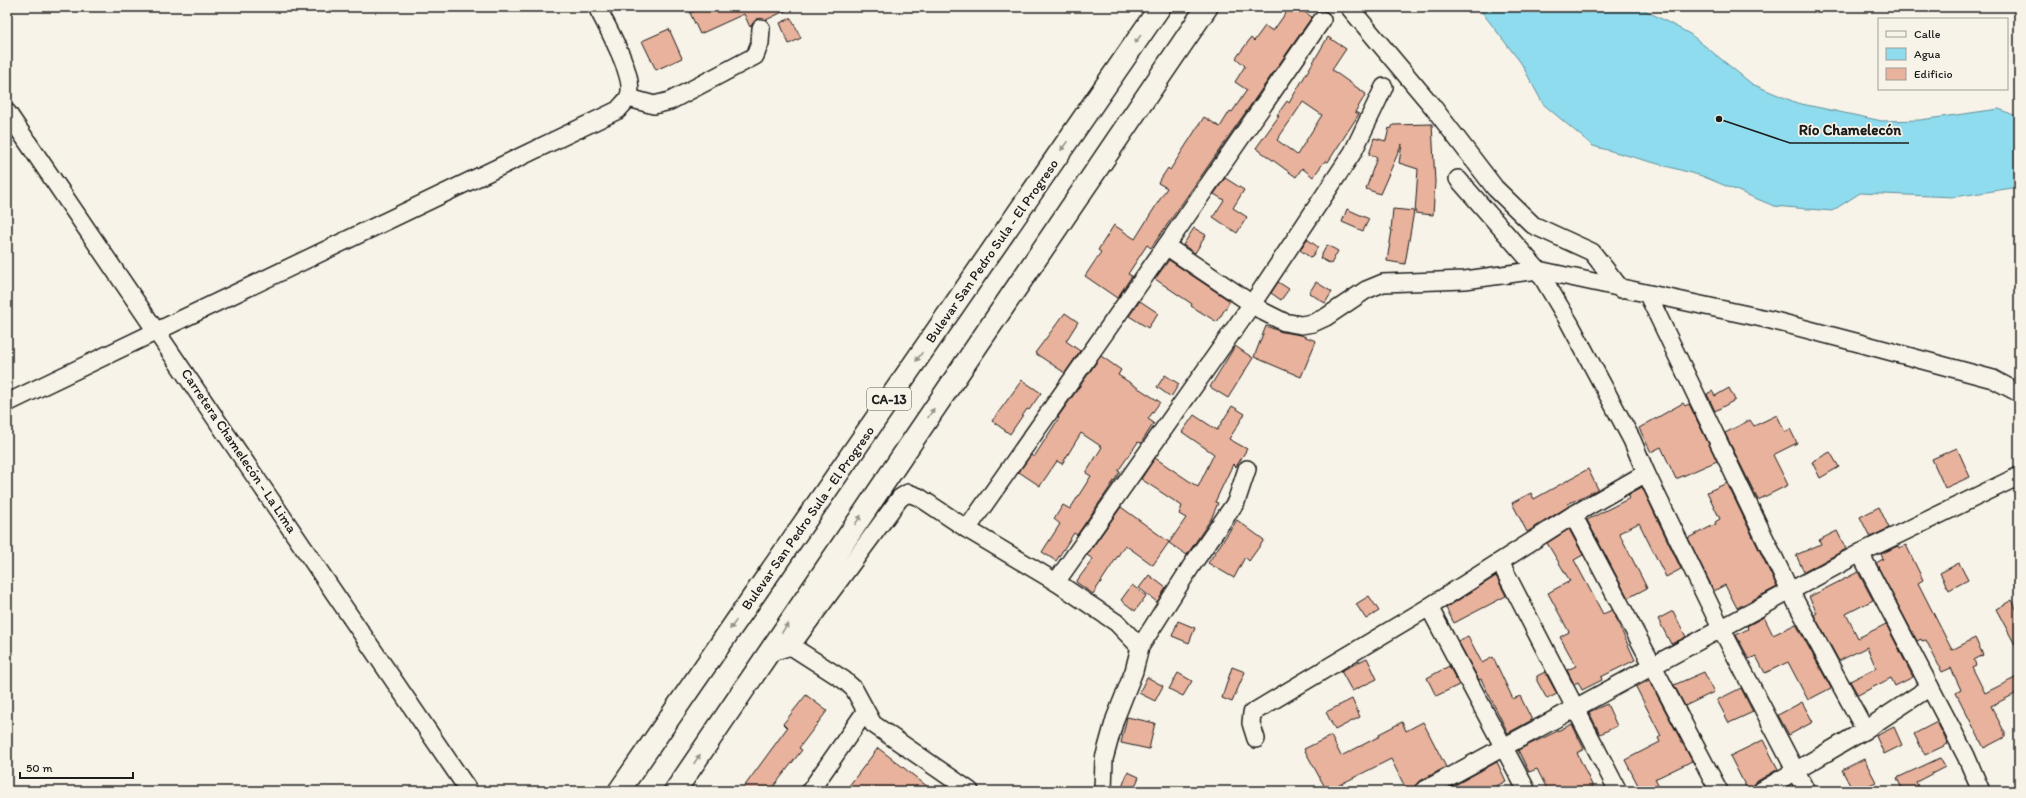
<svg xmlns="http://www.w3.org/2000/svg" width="2026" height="798" font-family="Itim,sans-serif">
<rect width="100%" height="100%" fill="#f7f3e8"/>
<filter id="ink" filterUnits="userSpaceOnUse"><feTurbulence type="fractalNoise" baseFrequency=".025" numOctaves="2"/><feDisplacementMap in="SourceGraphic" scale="8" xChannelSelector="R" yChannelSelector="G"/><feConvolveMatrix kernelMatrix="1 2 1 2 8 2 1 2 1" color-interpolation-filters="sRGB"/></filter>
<g filter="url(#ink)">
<path fill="#8fdcee" stroke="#618f9a" d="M1478 7H1639L1690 34 1752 84 1797 103 1882 121 1920 120 1999 109 2016 116 2019 115V187L1954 197 1860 193 1832 211 1774 206 1702 176 1593 146 1543 104 1521 63Z"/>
<g fill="#e8b29c" stroke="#1c1c1c" fill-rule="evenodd">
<path d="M703 7H793L766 20 757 19 750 27 744 14 700 34 690 13Z"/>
<path d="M1290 7H1297L1312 17 1151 248 1147 245 1128 274 1132 276 1117 298 1085 276 1101 252 1098 250 1114 225 1135 239 1167 188 1158 183 1168 168 1170 170 1204 117 1220 127 1230 111 1232 112 1247 90 1235 82 1245 66 1236 58 1251 38 1254 41 1265 26 1273 31Z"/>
<path d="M791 18 801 38 789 44 780 23Z"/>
<path d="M669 29 682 58 656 70 642 41Z"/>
<path d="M1328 37 1346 49 1332 70 1366 94 1355 112 1359 114 1328 162 1325 161 1313 177 1302 168 1296 177 1256 148 1279 116 1277 115 1287 101 1289 103ZM1303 102 1322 115 1297 155 1277 140Z"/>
<path d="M1432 124 1435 182 1433 215 1415 213 1418 169 1399 163 1402 144 1380 194 1366 189 1377 157 1369 155 1374 138 1386 141 1389 128 1391 129 1393 125Z"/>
<path d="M1225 178 1244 190 1233 208 1247 217 1237 233 1213 217 1224 200 1214 194Z"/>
<path d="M1347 209 1369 219 1363 231 1342 222Z"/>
<path d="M1393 209 1414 211 1405 264 1387 261 1392 230H1391Z"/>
<path d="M1194 228 1206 235 1195 253 1183 245Z"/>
<path d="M1307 239 1318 247 1311 258 1300 250Z"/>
<path d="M1327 245 1338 251 1331 264 1320 258Z"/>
<path d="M1169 260 1230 301 1217 322 1191 306 1192 304 1155 279Z"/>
<path d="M1278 282 1289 289 1281 300 1271 293Z"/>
<path d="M1316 282 1332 292 1325 303 1309 293Z"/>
<path d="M1140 301 1158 313 1148 328 1129 316Z"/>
<path d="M1065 313 1078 322 1066 341 1080 351 1065 373 1035 353Z"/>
<path d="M1266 326 1282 332 1301 335 1316 341 1301 377 1254 357Z"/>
<path d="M1235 346 1253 358 1228 398 1210 387Z"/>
<path d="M1101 356 1121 370 1118 375 1160 402 1148 419 1154 423 1141 443 1138 442 1118 471 1120 472 1108 490 1077 535 1074 533 1056 561 1042 552 1060 524 1054 519 1063 505 1070 509 1091 476 1086 473 1102 447 1081 433 1062 464 1057 461 1040 486 1019 472 1031 455 1034 457 1059 418 1058 417Z"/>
<path d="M1165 375 1179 384 1171 397 1157 387Z"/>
<path d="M1022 380 1041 393 1029 410 1027 409 1010 434 992 421Z"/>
<path d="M1729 388 1735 400 1715 411 1707 394 1712 391 1715 396Z"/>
<path d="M1683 403 1685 406 1689 404 1717 461 1676 479 1661 447 1651 452 1639 428Z"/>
<path d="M1232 406 1245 414 1229 439 1247 449 1236 467 1233 464 1215 502 1218 503 1211 519 1187 555 1169 543 1186 518 1179 514 1182 506 1141 479 1155 458 1198 487 1214 454 1182 432 1194 415 1217 430Z"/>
<path d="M1777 415 1785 432 1790 429 1797 443 1773 455 1788 485 1758 500 1725 433 1750 420 1754 426Z"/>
<path d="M1957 448 1970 477 1945 488 1932 459Z"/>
<path d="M1830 452 1839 467 1820 478 1812 462Z"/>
<path d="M1588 469 1598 489 1568 504 1569 506 1527 532 1512 503 1531 493 1534 499Z"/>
<path d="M1727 483 1777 587 1737 608 1725 585 1714 591 1688 538 1716 524 1715 522 1720 519 1707 492Z"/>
<path d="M1642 487 1681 569 1666 577 1639 523 1619 533 1647 588 1628 598 1587 520 1630 498 1628 495Z"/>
<path d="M1121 507 1169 542 1153 565 1125 545 1093 594 1076 582 1093 559 1087 555Z"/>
<path d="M1879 507 1889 528 1870 537 1860 517Z"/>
<path d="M1237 520 1264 540 1249 561 1245 557 1234 578 1208 563Z"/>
<path d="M1569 529 1583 555 1574 560 1603 614 1612 610 1635 660 1601 677 1602 680 1582 690 1578 682 1574 684 1567 670 1576 666 1560 637 1569 632 1548 593 1570 581 1547 543Z"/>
<path d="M1837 531 1846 549 1804 572 1796 555 1821 544 1819 540Z"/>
<path d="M1906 545 1923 580 1918 583 1952 650 1975 638 1983 655 1974 660 1976 665 1972 667 1985 693 2019 676V692L1991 706 2005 733V737L1984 748 1956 693 1961 690 1951 668 1942 672 1926 640 1922 641 1921 639 1917 641 1876 563 1883 559 1881 554 1898 546 1899 548Z"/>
<path d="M1959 563 1968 580 1949 590 1940 573Z"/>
<path d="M1858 572 1873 600 1846 614 1858 638 1886 624 1913 677 1895 686 1891 678 1858 695 1850 681 1876 668 1867 647 1839 661 1814 615 1817 613 1809 597Z"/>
<path d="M1149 575 1166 588 1157 602 1139 588Z"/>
<path d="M1496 576 1506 596 1454 623 1446 608Z"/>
<path d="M1132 585 1146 596 1135 611 1121 600Z"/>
<path d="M1369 596 1379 611 1366 619 1356 604Z"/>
<path d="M2012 600 2019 614V652L1996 609Z"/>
<path d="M1673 611 1686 637 1671 644 1658 619Z"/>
<path d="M1764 617 1773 635 1796 624 1831 688 1808 700 1788 662 1765 673 1756 656 1749 659 1736 635 1748 629 1747 626Z"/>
<path d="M1178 621 1195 628 1189 643 1172 636Z"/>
<path d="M1468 636 1482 663 1493 657 1513 699 1520 696 1532 720 1508 733 1481 679 1479 680 1458 641Z"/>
<path d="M1367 658 1377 679 1352 691 1341 671Z"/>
<path d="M1449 666 1459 685 1436 696 1427 678Z"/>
<path d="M1232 667 1245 672 1232 702 1222 698Z"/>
<path d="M1545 672 1557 694 1547 699 1537 681V676Z"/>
<path d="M1704 672 1714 692 1685 706 1674 685Z"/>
<path d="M1178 673 1192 681 1183 696 1169 689Z"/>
<path d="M1147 677 1163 686 1155 701 1139 693Z"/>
<path d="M1649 680 1692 761 1655 779 1661 791H1641L1625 760 1660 742 1658 738 1661 736 1636 687Z"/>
<path d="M1741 688 1753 712 1729 723 1717 700Z"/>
<path d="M806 695 827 711 799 748 802 750 770 791H741L787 728 783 724Z"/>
<path d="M1352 699 1360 717 1335 730 1326 712Z"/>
<path d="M1802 702 1813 722 1789 735 1778 715Z"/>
<path d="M1607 704 1617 726 1600 734 1589 712Z"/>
<path d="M1127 717 1155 723 1149 749 1121 743Z"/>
<path d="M1402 722 1406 731 1423 722 1446 767 1418 782 1414 788 1407 791 1391 759 1327 791 1304 749 1331 736 1341 756 1380 736 1379 734Z"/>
<path d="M1937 722 1948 744 1925 755 1914 734Z"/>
<path d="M1572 724 1584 749 1577 753 1593 787 1585 791H1548L1537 769 1529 772 1518 750Z"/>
<path d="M1894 727 1902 745 1884 754 1876 736Z"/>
<path d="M1763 740 1778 769 1756 782 1751 791H1748L1730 756Z"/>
<path d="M878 748 899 764 933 791H845Z"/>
<path d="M1940 758 1945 767 1916 782 1920 791H1903L1897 778Z"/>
<path d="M1864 759 1876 782 1857 791H1853L1842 770Z"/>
<path d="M1497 762 1506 781 1487 791H1444Z"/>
<path d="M1128 772 1139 777 1133 791 1122 787Z"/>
</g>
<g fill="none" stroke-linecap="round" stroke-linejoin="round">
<g stroke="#1c1c1c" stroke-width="20">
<g id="minor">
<path d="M1349 7 1433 107 1495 188 1533 225 1592 252 1621 289"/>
<path d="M629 98 654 105 670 101 755 56 760 43 761 28"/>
<path d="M7 112 469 791"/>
<path d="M1458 179 1538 270 1569 322 1632 440 1646 473"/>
<path d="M1166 246 1264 312 1284 322 1301 325 1313 323 1326 317 1366 290 1383 283 1465 280 1538 270 1771 320 1859 343 1993 379 2019 393"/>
<path d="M1648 295 1790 591 1865 730"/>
<path d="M7 403 618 110C621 106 625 103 628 98 638 80 606 25 597 7"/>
<path d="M1573 515 1719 791"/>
<path d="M967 529 1166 246 1322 20"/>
<path d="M1860 553 1966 756 1981 791"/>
<path d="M1500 562 1618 791"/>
<path d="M1056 582 1252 304 1353 152 1384 87"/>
<path d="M1429 607 1527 791"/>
<path d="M791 646 844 680 854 689 873 724 970 791"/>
<path d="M768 653 791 646 900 498 908 493 919 497 967 529 1056 582 1117 623 1140 647"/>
<path d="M1256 739 1251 723 1252 713 1429 607 1573 515 1646 473 1721 628 1806 791"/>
<path d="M810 791 865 712"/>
<path d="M1103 791 1104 759 1115 719 1134 671 1140 647 1192 565 1236 502 1247 469"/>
<path d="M1423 791 1860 553 2019 476"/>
<path d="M1761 791 1865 730 1930 687"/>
</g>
</g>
<g stroke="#1c1c1c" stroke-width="24">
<g id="major">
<path d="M619 791 1160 7"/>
<path d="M675 791 1207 7"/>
</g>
</g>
<use href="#minor" stroke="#f7f3e8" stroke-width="17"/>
<use href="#major" stroke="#f7f3e8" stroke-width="21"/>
</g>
<defs><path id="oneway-solid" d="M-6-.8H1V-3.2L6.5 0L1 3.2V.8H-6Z"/></defs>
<g fill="#94928c">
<use href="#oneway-solid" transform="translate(1138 39) rotate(125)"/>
<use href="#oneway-solid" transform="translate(1064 146) rotate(125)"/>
<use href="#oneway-solid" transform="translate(919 357) rotate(125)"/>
<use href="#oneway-solid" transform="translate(931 413) rotate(-56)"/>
<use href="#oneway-solid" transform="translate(858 520) rotate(-56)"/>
<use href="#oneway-solid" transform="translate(733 625) rotate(125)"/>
<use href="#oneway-solid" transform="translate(785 628) rotate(-56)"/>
<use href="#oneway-solid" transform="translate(697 759) rotate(-56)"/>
</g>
</g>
<g text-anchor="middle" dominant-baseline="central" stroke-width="3.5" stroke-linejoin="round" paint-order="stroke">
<rect fill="#f7f3e8" stroke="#5e5c59" stroke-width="1" x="867" y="388" width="44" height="22" rx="3"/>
<g font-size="13" font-weight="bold" fill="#1c1c1c">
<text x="889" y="399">CA-13</text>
</g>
<g font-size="14" fill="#1c1c1c" stroke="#f7f3e8">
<text transform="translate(992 251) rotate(-55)">Bulevar San Pedro Sula - El Progreso</text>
<text transform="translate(239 451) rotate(56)">Carretera Chamelecón - La Lima</text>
<text transform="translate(808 518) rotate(-55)">Bulevar San Pedro Sula - El Progreso</text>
</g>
</g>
<path fill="none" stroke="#1c1c1c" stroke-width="1.5" d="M1719 119L1790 143H1909"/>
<circle fill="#1c1c1c" stroke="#f7f3e8" stroke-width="1.5" cx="1719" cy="119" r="4"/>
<g font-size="15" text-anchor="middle" font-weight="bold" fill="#1c1c1c" stroke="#f7f3e8" stroke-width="3.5" stroke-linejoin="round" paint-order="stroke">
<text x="1850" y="135">Río Chamelecón</text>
</g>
<rect width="2026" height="798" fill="none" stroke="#f7f3e8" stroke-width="24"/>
<rect x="12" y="12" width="2002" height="774" fill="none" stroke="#1c1c1c" stroke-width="1.5" filter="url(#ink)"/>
<rect x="1878" y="18" width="130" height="72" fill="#f7f3e8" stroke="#9f9d96"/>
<rect x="1886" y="31" width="20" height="6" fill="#f7f3e8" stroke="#9f9d96"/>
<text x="1914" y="38" font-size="12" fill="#1c1c1c">Calle</text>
<rect x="1886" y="48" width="20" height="12" fill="#8fdcee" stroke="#9f9d96"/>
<text x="1914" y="58" font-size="12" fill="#1c1c1c">Agua</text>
<rect x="1886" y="68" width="20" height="12" fill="#e8b29c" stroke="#9f9d96"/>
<text x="1914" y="78" font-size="12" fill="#1c1c1c">Edificio</text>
<path d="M20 772v6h113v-6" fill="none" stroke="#1c1c1c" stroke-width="2"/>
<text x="26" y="772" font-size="12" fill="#1c1c1c" stroke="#f7f3e8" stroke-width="3" paint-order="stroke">50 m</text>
</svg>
